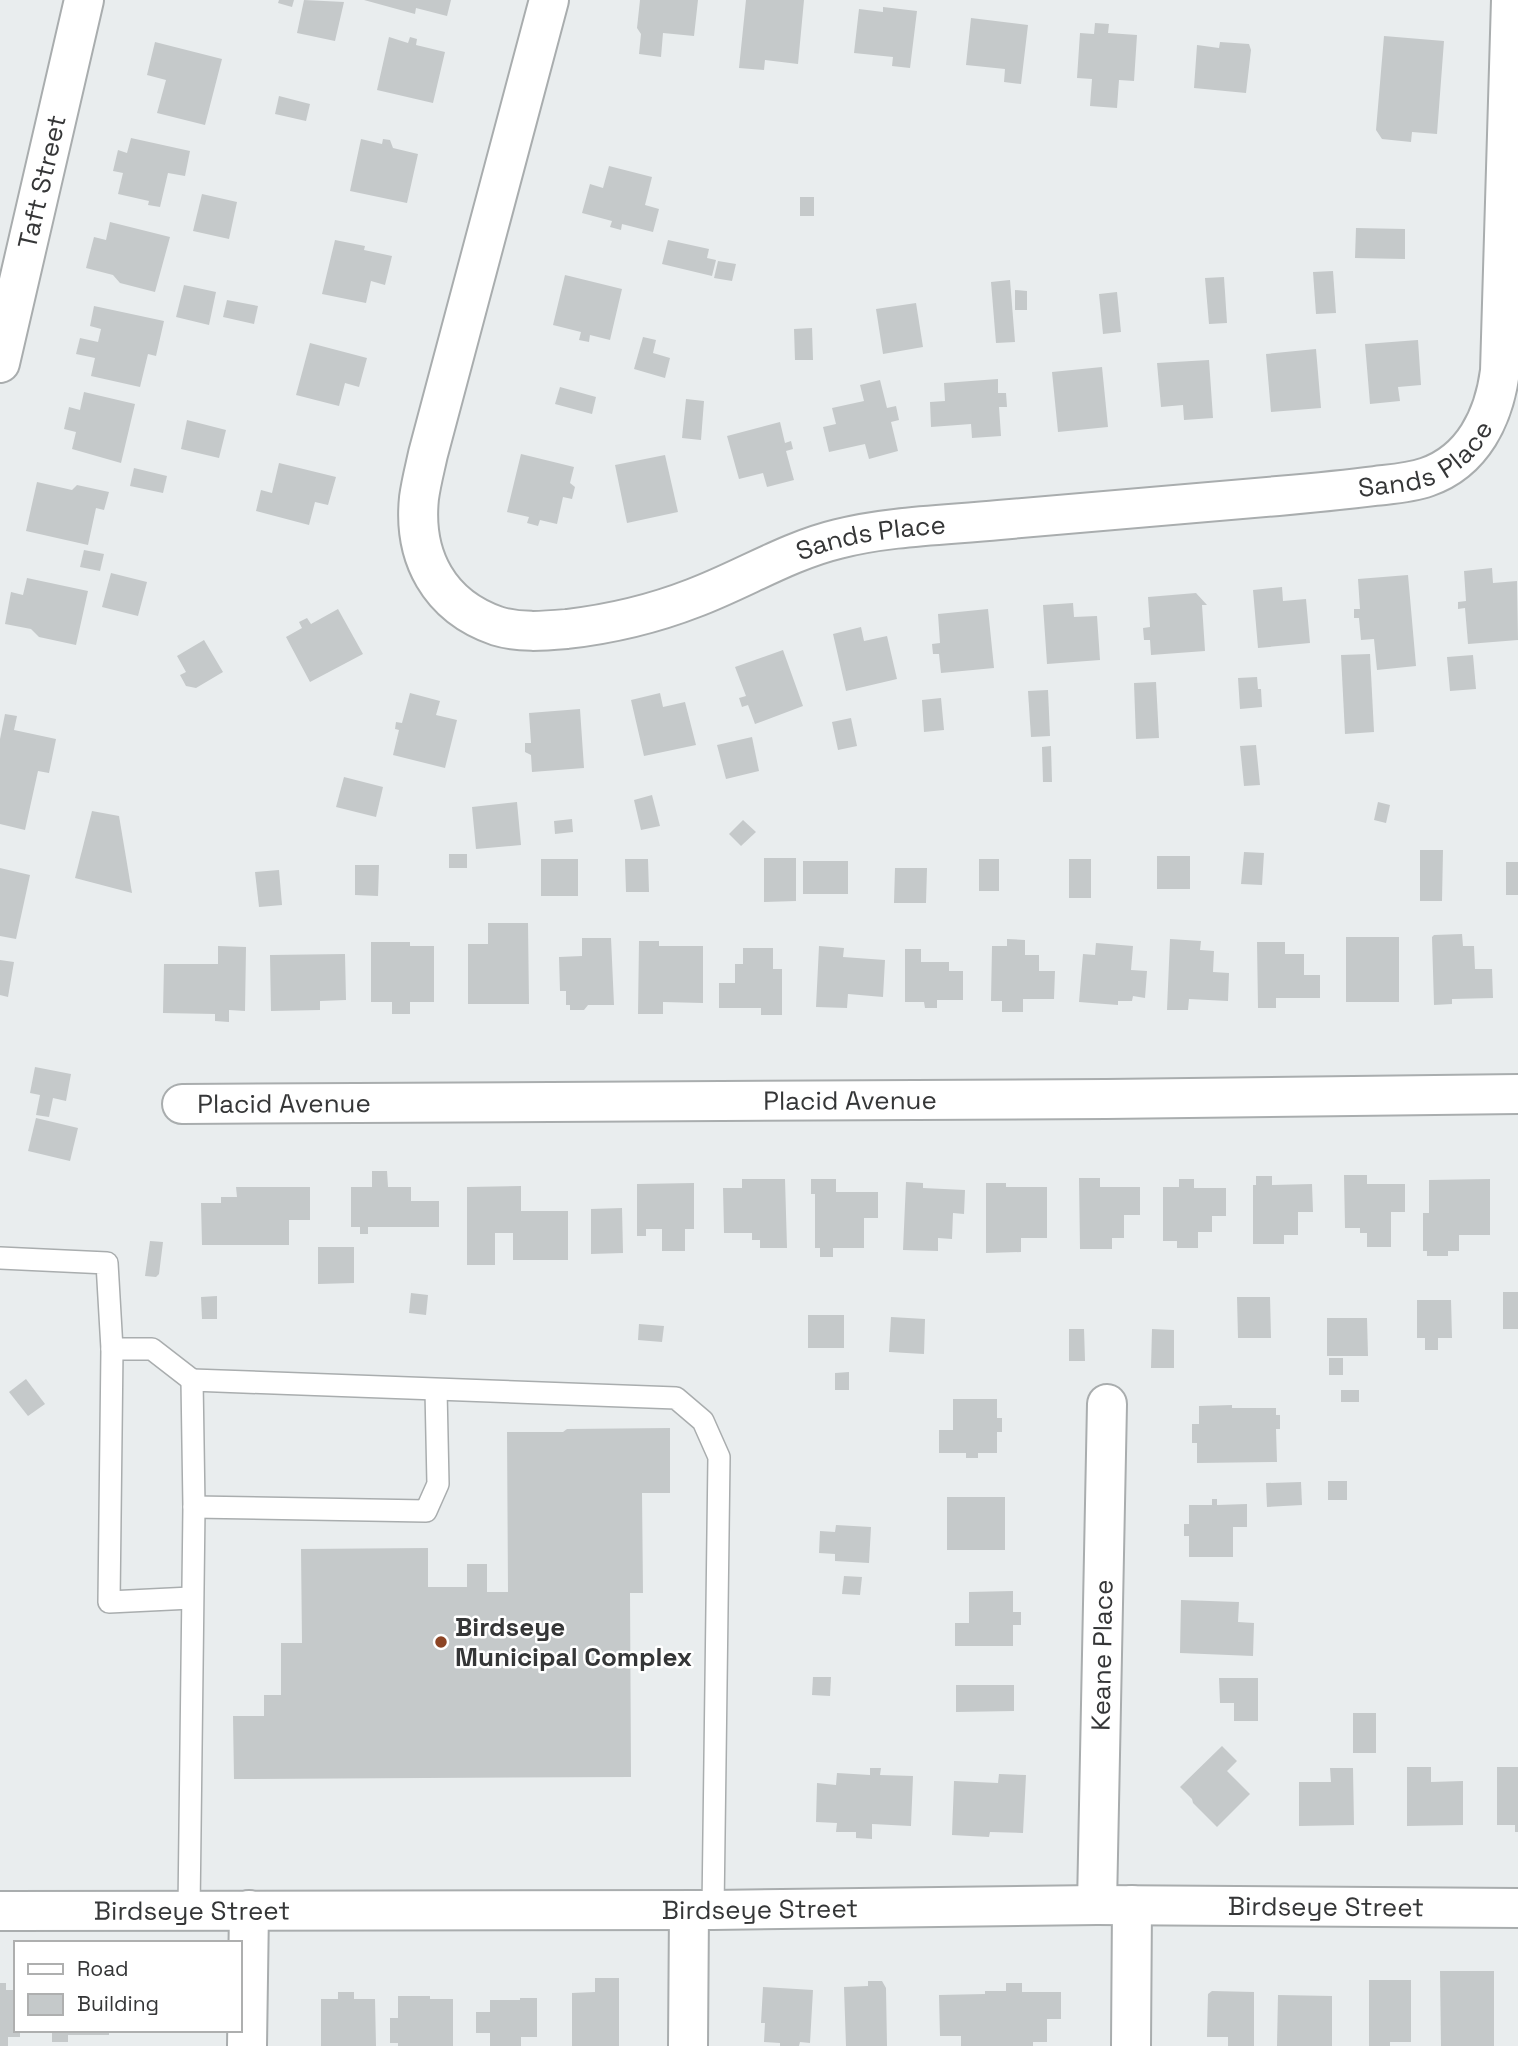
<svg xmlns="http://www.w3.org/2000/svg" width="1518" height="2046" font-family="'Space Grotesk',sans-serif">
<rect width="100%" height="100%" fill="#e9edee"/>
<g fill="#c5c9ca">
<path d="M279 0H294L292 7 278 3Z"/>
<path d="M304 0 344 2 335 41 297 33Z"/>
<path d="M364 0H451L447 16 416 8 415 14Z"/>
<path d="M640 0H698L694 36 663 33 661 57 639 54 641 34 637 28Z"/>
<path d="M746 0H804L798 64 765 60 764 70 739 68Z"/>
<path d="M883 7 917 11 910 68 892 66 893 57 854 53 859 9 883 12Z"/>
<path d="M971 18 1028 25 1021 84 1004 82 1005 69 966 65Z"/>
<path d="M1095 23 1109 24 1108 33 1137 35 1134 81 1119 80 1117 108 1090 106 1092 79 1077 78 1080 33 1094 34Z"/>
<path d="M1384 36 1444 41 1437 134 1412 132 1411 142 1382 139 1376 130Z"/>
<path d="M389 37 408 43 410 37 417 39 416 45 445 52 433 103 377 90Z"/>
<path d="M155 42 222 59 205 125 157 113 166 80 147 75Z"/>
<path d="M1220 42 1249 44 1251 50 1246 93 1194 88 1197 45 1219 48Z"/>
<path d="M279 96 310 104 306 121 275 114Z"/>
<path d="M131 138 190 151 185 176 168 173 160 207 148 205 149 201 118 194 123 173 113 171 118 150 127 153Z"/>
<path d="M361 139 382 144 383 139 390 140 393 148 418 154 407 203 350 191Z"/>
<path d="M609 166 652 177 645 205 659 209 653 232 622 224 621 230 610 227 612 221 582 213 590 184 603 188Z"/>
<path d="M202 194 237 202 229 239 193 231Z"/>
<rect x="800" y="197" width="14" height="19"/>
<path d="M110 222 170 237 155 292 120 283 113 275 86 268 94 237 106 240Z"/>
<path d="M1356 228 1405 229V259L1355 258Z"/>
<path d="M335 240 365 246 364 250 392 256 385 285 371 281 366 303 322 294Z"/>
<path d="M668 240 709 249 707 258 716 260 712 276 662 264Z"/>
<path d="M718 261 736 264 732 281 714 278Z"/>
<path d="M1333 271 1336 313 1316 314 1313 272Z"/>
<path d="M565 275 622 289 610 340 590 335 589 342 579 340 581 332 553 325Z"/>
<path d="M1224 277 1227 323 1209 324 1205 278Z"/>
<path d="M1010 280 1015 342 996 343 991 282Z"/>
<path d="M184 285 216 292 209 325 176 317Z"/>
<path d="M1015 290 1027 291V310H1015Z"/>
<path d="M1117 292 1121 332 1103 334 1099 294Z"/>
<path d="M227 300 258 306 254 324 223 317Z"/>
<path d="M916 303 923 347 883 354 876 309Z"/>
<path d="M94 306 164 321 156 356 148 354 140 387 91 376 95 358 76 354 80 338 98 342 101 329 90 326Z"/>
<path d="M812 328 813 360H795L794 329Z"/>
<path d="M643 337 656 340 653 353 670 358 665 378 634 369Z"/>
<path d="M1418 340 1421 385 1398 387 1400 401 1370 404 1365 344Z"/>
<path d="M310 343 367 358 359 387 345 383 339 406 296 395Z"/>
<path d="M1316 349 1321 408 1271 412 1266 354Z"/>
<path d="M1209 360 1213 418 1184 420 1183 405 1161 407 1157 363Z"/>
<path d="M1102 367 1108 427 1058 432 1052 372Z"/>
<path d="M998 379V393H1006L1007 407H999L1001 436 972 438 971 424 931 427 930 402 945 401 944 383Z"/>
<path d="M880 380 887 408 896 406 899 420 891 422 898 451 869 459 865 444 829 452 823 427 836 424 832 408 864 401 860 385Z"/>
<path d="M560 387 596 397 592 414 555 404Z"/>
<path d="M84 392 135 404 121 463 72 449 76 432 64 429 69 407 80 410Z"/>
<path d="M686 399 704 401 701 440 682 438Z"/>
<path d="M187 420 226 430 219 458 181 449Z"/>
<path d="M780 422 785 443 791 441 793 449 786 451 794 480 767 487 763 473 739 479 727 436Z"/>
<path d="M521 454 574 467 570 483 575 487 572 499 563 497 557 524 540 520 538 526 527 523 529 517 507 512Z"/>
<path d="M665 455 678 512 627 523 615 465Z"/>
<path d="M279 463 336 477 328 505 315 502 309 525 256 511 261 490 272 493Z"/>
<path d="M134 468 167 476 163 493 130 486Z"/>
<path d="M37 482 72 490 77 485 109 492 104 510 96 508 88 545 26 531Z"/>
<path d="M84 550 104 554 100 571 80 567Z"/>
<path d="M1492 568 1493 583 1517 581 1518 640 1468 644 1465 608 1458 609V602L1466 601 1464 571Z"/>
<path d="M111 573 147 582 138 616 102 607Z"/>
<path d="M1408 575 1416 666 1377 670 1374 639 1361 640 1359 618H1354V609H1360L1358 579Z"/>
<path d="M27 578 88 591 76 645 39 637 31 629 5 624 11 592 23 595Z"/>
<path d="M1282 587 1283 601 1306 599 1310 643 1258 648 1253 590Z"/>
<path d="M1196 593 1207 605H1202L1205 651 1151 655 1150 640H1144L1143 628 1150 627 1148 597Z"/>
<path d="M1073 603 1074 617 1097 616 1100 660 1047 664 1043 605Z"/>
<path d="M338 609 363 654 310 682 286 637 302 628 299 622 307 618 311 624Z"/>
<path d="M988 609 994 668 941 673 939 654H933L932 644 940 643 938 614Z"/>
<path d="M861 627 864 641 887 636 897 679 846 691 833 634Z"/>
<path d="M204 640 223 672 196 688 186 686 180 675 186 672 177 656Z"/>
<path d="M783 650 803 706 755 724 748 705 742 707 739 698 746 696 735 667Z"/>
<path d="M1370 654 1374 732 1345 734 1341 655Z"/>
<path d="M1473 655 1476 689 1450 691 1447 657Z"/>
<path d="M1257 677 1258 689H1261L1262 707 1240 709 1238 678Z"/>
<path d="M1156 682 1159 738 1136 739 1134 683Z"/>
<path d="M1048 690 1050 736 1031 737 1028 691Z"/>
<path d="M410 693 440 701 436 715 457 720 445 768 393 755 399 730 395 729 396 722 402 723Z"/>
<path d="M660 693 663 707 685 702 696 745 644 756 631 700Z"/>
<path d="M941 698 944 730 924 732 922 700Z"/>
<path d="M580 709 584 768 532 772 531 755 525 752V743H531L529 713Z"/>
<path d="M5 714 17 716 14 730 56 739 49 773 38 771 25 830 0 824V739Z"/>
<path d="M851 718 857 746 838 750 832 722Z"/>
<path d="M752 737 759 771 726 779 717 745Z"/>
<path d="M1256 745 1260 785 1244 786 1240 746Z"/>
<path d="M1051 746 1052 782H1043L1042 747Z"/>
<path d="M344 777 383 787 376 817 336 807Z"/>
<path d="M652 795 660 826 641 830 634 800Z"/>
<path d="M517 802 521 845 476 849 472 807Z"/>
<path d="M1378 802 1390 805 1386 823 1374 820Z"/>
<path d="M92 811 119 816 132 893 75 878Z"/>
<path d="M572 819 573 832 555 834 554 821Z"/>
<path d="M743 820 756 832 741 846 729 834Z"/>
<path d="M1420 850H1443L1442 901H1420Z"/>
<path d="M1244 852 1264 853 1262 885 1241 884Z"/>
<rect x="449" y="854" width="18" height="14"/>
<rect x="1157" y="856" width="33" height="33"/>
<path d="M764 858H796V901L764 902Z"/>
<rect x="541" y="859" width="37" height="37"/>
<path d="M625 859H648L649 892H626Z"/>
<rect x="979" y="859" width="20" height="32"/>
<rect x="1069" y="859" width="22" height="39"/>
<rect x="803" y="861" width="45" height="33"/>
<rect x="1506" y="862" width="12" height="33"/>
<path d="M355 865H379L378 896 355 895Z"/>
<path d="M0 868 30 875 16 939 0 936Z"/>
<path d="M895 868H927L926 903H894Z"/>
<path d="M279 870 282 905 259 907 255 872Z"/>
<path d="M488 923H528L529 1004H468V944H488Z"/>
<path d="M1462 934 1463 946H1474L1475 969H1492L1493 998 1452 999V1004L1434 1005 1432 937 1434 935Z"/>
<rect x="1346" y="937" width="53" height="65"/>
<path d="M582 938H611L614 1005H588L584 1010H570V1005H566V991H560L559 957 582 956Z"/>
<path d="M1007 939 1025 940V955H1039V971H1055L1054 999H1023V1012H1002V1001H991L992 946H1007Z"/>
<path d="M1170 939 1201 941 1200 950 1214 951 1213 972 1229 973 1228 1001 1189 999 1188 1010H1167Z"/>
<path d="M639 941H659V946H703V1003L663 1002V1014H638Z"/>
<path d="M371 942H410V946H434V1002H410V1014H392V1002H371Z"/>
<path d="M1257 942H1285V954H1304V975H1320V998H1276V1008H1258Z"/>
<path d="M1096 943 1133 946 1131 970 1147 971 1145 998 1133 996 1132 1001H1118V1005L1079 1002 1083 954 1095 955Z"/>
<path d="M218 946 246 947 245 1011 229 1010V1022L215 1021V1014L163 1013 164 964H218Z"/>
<path d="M819 946 844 948 843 957 885 960 883 997 848 994 847 1008 816 1007Z"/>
<path d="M743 948H773V969H782V1015H761V1008H719V983H735V964H743Z"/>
<path d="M905 949H921V962H949V971H963V1000H937V1008H925L924 1002H905Z"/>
<path d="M345 954 346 1000 320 1001V1010L271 1011 270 955Z"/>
<path d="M0 960 14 962 8 997 0 995Z"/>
<path d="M35 1067 71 1074 66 1101 53 1098 49 1117 36 1115 40 1095 30 1093Z"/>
<path d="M36 1118 78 1128 70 1161 28 1151Z"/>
<path d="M372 1171H387L388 1187H411V1201H439V1227H368V1234H360V1227H351V1187H372Z"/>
<path d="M1344 1175H1367V1184H1405V1212H1391V1247H1367V1233H1360V1228H1345Z"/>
<path d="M1256 1176H1272V1185L1312 1184 1313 1212H1298V1235H1284V1244H1253V1185H1256Z"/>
<path d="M1079 1178H1100V1187H1140V1215H1124V1238H1112V1249H1080Z"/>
<path d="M742 1179H785L787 1248H760V1240H752V1233H724L723 1188H742Z"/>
<path d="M811 1179H836V1192H878V1218H864V1248H833V1257H820V1248H815V1194H811Z"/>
<path d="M1179 1179H1194V1188H1226V1216H1212V1232H1198V1248H1177V1241H1163V1187H1179Z"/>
<path d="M1490 1179V1235H1459V1251H1448V1256H1427V1251H1423V1213H1429V1180Z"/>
<path d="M906 1182 923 1183V1188L965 1190 964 1214 953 1213 952 1239 938 1238V1251L903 1250Z"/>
<path d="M694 1183V1229H685V1251H662V1229H646V1236H637V1184Z"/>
<path d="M986 1183H1006V1187H1047V1238H1021V1252L986 1253Z"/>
<path d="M521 1186V1211H568V1260H513V1233H495V1265H467V1187Z"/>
<path d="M236 1187H310V1220H289V1245H202L201 1203H221V1197H237Z"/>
<path d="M622 1208 623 1253 591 1254V1209Z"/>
<path d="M150 1241 163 1242 159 1274 156 1277 145 1276Z"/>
<path d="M318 1247H354V1283L318 1284Z"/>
<rect x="1503" y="1292" width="15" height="37"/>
<path d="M411 1293 428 1295 426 1315 409 1313Z"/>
<path d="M217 1296V1319H202L201 1297Z"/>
<path d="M1237 1297H1270L1271 1338H1238Z"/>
<path d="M1417 1300H1451L1452 1338H1438V1350H1425V1338H1417Z"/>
<rect x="808" y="1315" width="36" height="33"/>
<path d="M891 1317 925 1319 924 1354 889 1352Z"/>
<path d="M1327 1318H1367L1368 1356H1327Z"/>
<path d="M639 1324 664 1326 662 1342 638 1340Z"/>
<path d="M1069 1329H1084L1085 1361H1069Z"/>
<path d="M1152 1329 1174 1330V1368H1151Z"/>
<rect x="1329" y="1358" width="14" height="17"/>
<path d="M849 1372V1390H835V1373Z"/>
<path d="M26 1379 45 1404 28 1416 9 1392Z"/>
<rect x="1341" y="1390" width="18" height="12"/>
<path d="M953 1399H997V1418H1002V1432H997V1453H978V1458H966V1453H939V1430H953Z"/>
<path d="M1232 1405V1408H1276V1415H1280V1429H1276L1277 1462 1197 1463V1443H1192V1424H1199V1406Z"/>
<path d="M670 1428V1493H642L643 1593H630L631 1777 234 1779 233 1716H264V1695H281V1643H302L301 1549 428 1548V1587H467V1564H487V1592H508L507 1432H563L567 1429Z"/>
<rect x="1328" y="1481" width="19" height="19"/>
<path d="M1301 1482 1302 1505 1267 1507 1266 1483Z"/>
<rect x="947" y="1497" width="58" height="53"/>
<path d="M1212 1499H1217V1505L1247 1504V1527H1233V1557H1189V1536H1184V1524H1189V1505H1212Z"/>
<path d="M836 1525 871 1527 869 1563 835 1561V1554L819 1553 820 1531 835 1532Z"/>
<path d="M844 1576 862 1577 860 1595 842 1594Z"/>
<path d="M1013 1591V1612H1021V1625H1013V1646H955V1623H969V1592Z"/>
<path d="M1181 1600 1239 1602 1238 1622 1254 1623 1253 1656 1180 1653Z"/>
<path d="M813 1677H831L830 1696 812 1695Z"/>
<path d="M1219 1678H1258V1721H1234V1703H1220Z"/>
<path d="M956 1685H1014V1711L956 1712Z"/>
<rect x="1353" y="1713" width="23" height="40"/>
<path d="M1222 1746 1237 1761 1227 1771 1250 1794 1217 1827 1193 1803 1192 1799 1180 1787Z"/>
<path d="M1407 1767H1431V1782L1463 1781V1825L1407 1826Z"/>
<path d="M1497 1767H1518V1832H1515V1825H1497Z"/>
<path d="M870 1768H881L880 1775 913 1776 911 1826 872 1824V1839L856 1838V1832H836L837 1823 816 1822 817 1783 836 1785 837 1773 870 1775Z"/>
<path d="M1330 1768H1353L1354 1825 1299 1826V1782H1331Z"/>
<path d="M999 1774 1026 1775 1023 1833 990 1832 989 1837 952 1835 954 1781 998 1783Z"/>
<path d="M1440 1971H1494V2046H1441Z"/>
<path d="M595 1978H619V2046H572V1993L595 1992Z"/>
<path d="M1369 1980H1411V2042H1390V2046H1369Z"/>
<path d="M868 1981H882L886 1988 887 2046H846L844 1987 868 1986Z"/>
<path d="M0 1983H6V1990H16V2030H20V2037H8V2046H0Z"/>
<path d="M1006 1983H1022V1992H1061V2019H1047V2042H1033V2046H961V2036H940L939 1995 985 1994V1991H1006Z"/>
<path d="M763 1987 813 1990 810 2043 800 2042 799 2046H780V2043L764 2042 765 2023H761Z"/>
<path d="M1212 1991 1254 1992V2046H1228V2037H1207L1208 1994Z"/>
<path d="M338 1992H354V1999H375L376 2046H321V1999H338Z"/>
<path d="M1278 1995 1332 1996V2046H1277Z"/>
<path d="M398 1996H430V1999H453V2046H398V2043H390V2018H398Z"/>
<path d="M520 1998H537V2037H521V2046H490V2033H476V2012H490V2000H520Z"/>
<path d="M52 2030H109V2035H68V2042H52Z"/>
</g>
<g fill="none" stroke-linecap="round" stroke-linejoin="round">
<g stroke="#a9adae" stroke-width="24">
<g id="service">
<path d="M0 1258 107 1263 112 1349"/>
<path d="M194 1507 426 1511 438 1484 436 1390"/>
<path d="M191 1598 109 1602 112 1349H152L192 1380"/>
<path d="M189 1910 194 1507 192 1380 676 1398 703 1421 719 1457 713 1910"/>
</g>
</g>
<g stroke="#a9adae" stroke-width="42">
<g id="minor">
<path id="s1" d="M549 0 428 454C425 468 421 483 419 498 413 557 439 606 497 626 520 633 543 631 567 629 610 624 653 614 694 598 742 580 788 551 838 539 888 526 948 525 999 520 1092 512 1185 504 1278 496 1311 493 1343 490 1375 486 1392 484 1410 483 1427 477 1473 461 1494 417 1500 371L1511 0"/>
<path id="s2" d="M0 363 84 0"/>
<path id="s3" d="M182 1104 1106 1099 1518 1094"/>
<path id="s4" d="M1097 1905 1107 1404"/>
<path id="s5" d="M0 1911 713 1910 1097 1905 1518 1908"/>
<path d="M247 2046 249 1910"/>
<path d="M688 2046 689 1910"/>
<path d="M1131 2046 1132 1905"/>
</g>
</g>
<use href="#service" stroke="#fff" stroke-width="21"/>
<use href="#minor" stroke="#fff" stroke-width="38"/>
</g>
<circle fill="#8c4424" stroke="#fff" stroke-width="2.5" cx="441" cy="1642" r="7"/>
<g text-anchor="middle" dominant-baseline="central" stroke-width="5" stroke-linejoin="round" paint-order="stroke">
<g font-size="26" fill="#353637" stroke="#fff">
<text stroke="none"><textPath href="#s2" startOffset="186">Taft Street</textPath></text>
<text stroke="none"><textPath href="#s1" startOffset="1634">Sands Place</textPath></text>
<text stroke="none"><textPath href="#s1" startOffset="1068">Sands Place</textPath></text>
<text stroke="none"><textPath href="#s3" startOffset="668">Placid Avenue</textPath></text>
<text stroke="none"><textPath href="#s3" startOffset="102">Placid Avenue</textPath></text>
<text stroke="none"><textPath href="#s4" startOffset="250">Keane Place</textPath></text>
<text stroke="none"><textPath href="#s5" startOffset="1326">Birdseye Street</textPath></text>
<text stroke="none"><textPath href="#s5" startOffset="760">Birdseye Street</textPath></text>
<text stroke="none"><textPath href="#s5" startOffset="192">Birdseye Street</textPath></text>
</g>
<g font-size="26" font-weight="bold" fill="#353637" stroke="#fff" text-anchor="start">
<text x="455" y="1627">Birdseye<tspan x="455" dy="30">Municipal Complex</tspan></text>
</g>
</g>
<rect x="14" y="1941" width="228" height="91" fill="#ffffff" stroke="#aeafaf" stroke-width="2"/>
<rect x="28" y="1964" width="35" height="10" fill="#ffffff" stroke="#aeafaf" stroke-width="2"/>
<text x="77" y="1976" font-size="21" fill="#353637">Road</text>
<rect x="28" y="1994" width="35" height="21" fill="#c5c9ca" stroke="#aeafaf" stroke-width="2"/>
<text x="77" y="2011" font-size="21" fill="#353637">Building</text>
</svg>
